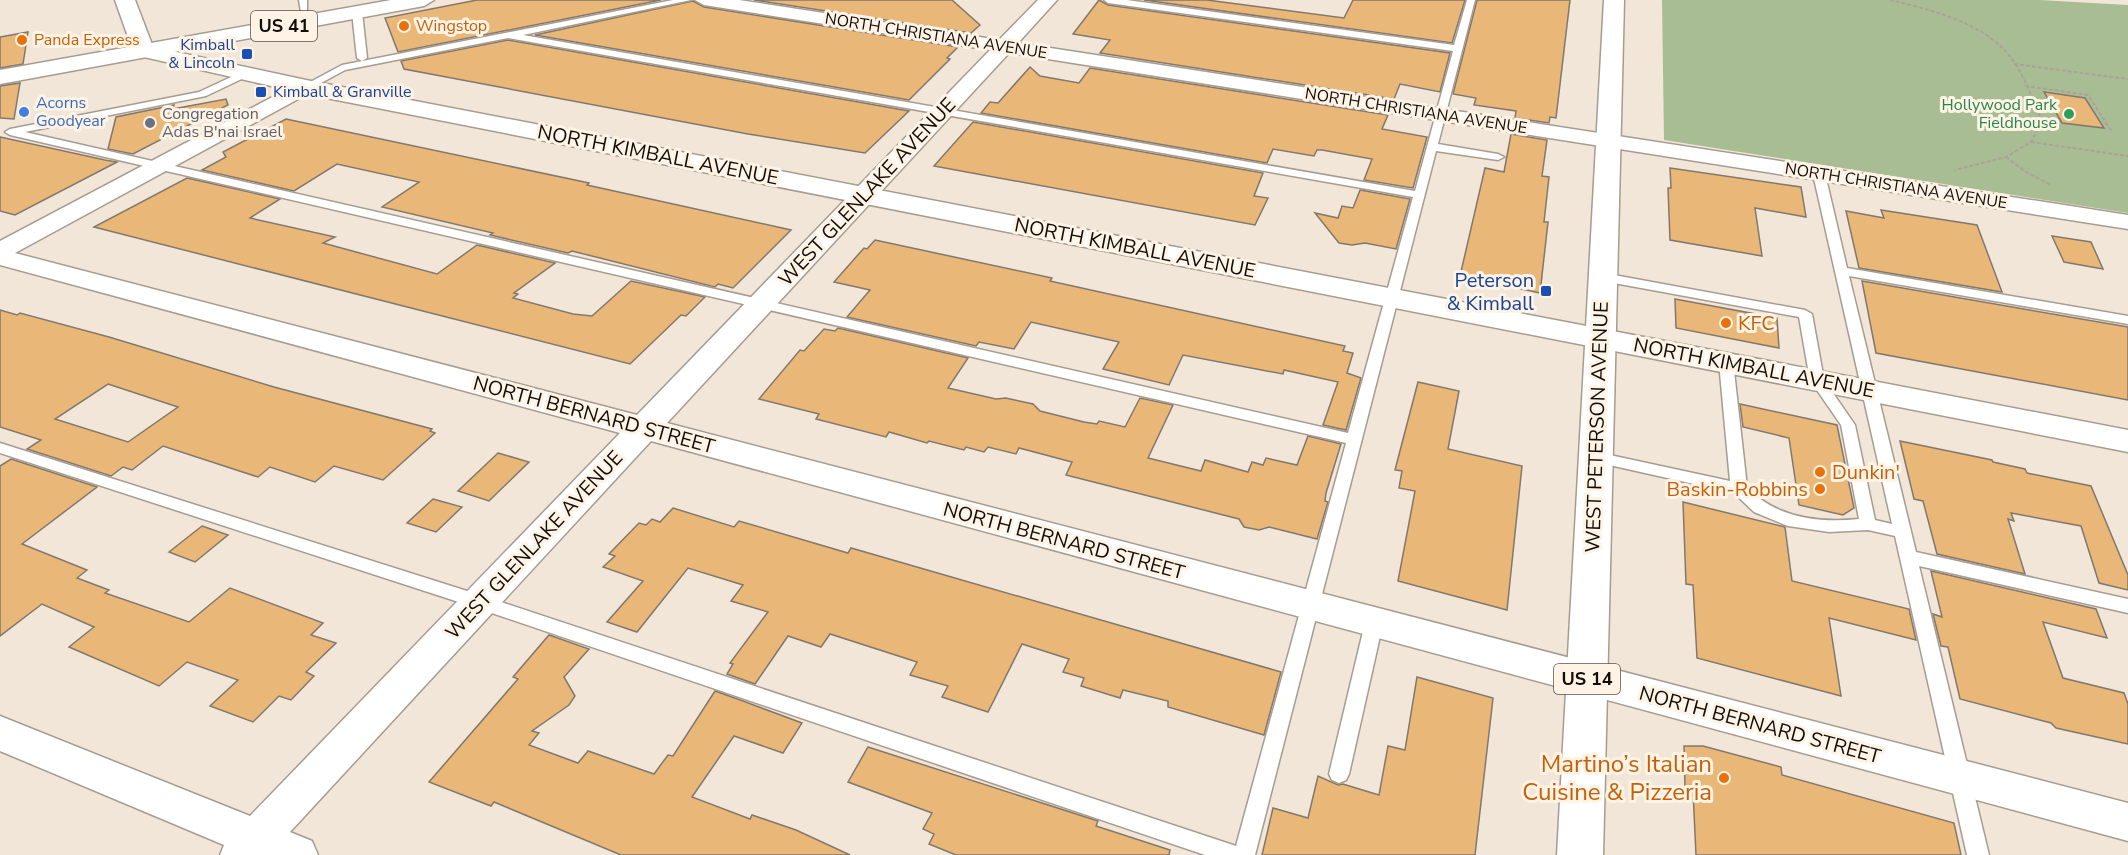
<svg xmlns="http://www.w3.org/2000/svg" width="2128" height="855" font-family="'Nunito Sans',sans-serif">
<rect width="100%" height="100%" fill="#f1e6d8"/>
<path fill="#a8bd93" d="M1662 0H2039L2128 5V213L1664 140Z"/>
<g fill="#e9b777" stroke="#82786c" stroke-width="1.5" fill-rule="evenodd">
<path d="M477 0H661L398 52 385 18Z"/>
<path d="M754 0H952L980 25 971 33Z"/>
<path d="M1099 0 1108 5 1450 53 1440 92 1400 84 1394 99 1100 53 1110 40 1073 34Z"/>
<path d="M1144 0H1207L1344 18 1353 0H1465L1452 43Z"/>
<path d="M1477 0H1570L1556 118 1550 117 1549 123 1515 118 1516 111 1474 105 1476 98 1453 94Z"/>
<path d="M693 1 704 7 958 47 947 58 950 59 909 100 535 35Z"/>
<path d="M28 32 23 64 0 68V37Z"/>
<path d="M508 40 909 111 865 153 748 134 404 69 401 61Z"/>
<path d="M1030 67 1040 76 1079 83 1090 68 1388 115 1382 129 1427 137 1413 188 1364 180 1372 159 1322 150H1317L1314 156 1273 149 1267 163 981 113 990 102 998 103Z"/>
<path d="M20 83 14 119 0 118V86Z"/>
<path d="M2044 92 2085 98 2104 128 2062 123Z"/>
<path d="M226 99 228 105 133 154 108 149 116 117 174 105 173 109Z"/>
<path d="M286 119 589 183 587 185 791 230 733 288 718 284 715 287 572 251 568 253 490 235 493 233 382 207 419 182 337 164 294 191 202 170 226 157 223 152Z"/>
<path d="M973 122 1263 173 1254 196 1268 198 1255 225 934 166Z"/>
<path d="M1511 134 1547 140 1542 176 1549 177 1544 222H1548L1540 293 1460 276 1485 168 1504 172Z"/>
<path d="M0 137 105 160 117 162 15 215 0 211Z"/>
<path d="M1670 168 1801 187 1806 217 1755 208 1762 256 1670 240 1668 188H1671Z"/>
<path d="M187 178 280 199 250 218 335 237 323 243 437 274 477 245 555 263 514 293 518 294 513 298 573 314 592 316 631 281 705 297 686 316 681 315 630 364 94 227Z"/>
<path d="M1360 190 1410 199 1396 249 1365 243 1352 245 1339 243 1315 213 1338 218 1342 206 1353 208Z"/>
<path d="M1881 210 1977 225 2002 292 1859 268 1846 211 1884 218Z"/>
<path d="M2052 236 2091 242 2103 269 2064 262Z"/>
<path d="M875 240 1052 278 1050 281 1345 346 1343 351 1353 353 1347 373 1361 378 1346 430 1323 425 1338 382 1284 370 1283 374 1183 355 1169 385 1103 369 1119 342 1031 322 1014 349 979 342 976 346 847 317 870 290 834 282 864 248 867 249Z"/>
<path d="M1862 281 2128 327V400L1876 353Z"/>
<path d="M1675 299 1777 318 1779 348 1676 328Z"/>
<path d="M0 310 17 315 20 313 109 337 274 387 432 429 430 431 435 433 383 480 334 466 315 482 270 467 258 477 163 446 132 470 123 467 111 476 27 449 41 440 0 427ZM108 384 178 407 128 442 55 419Z"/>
<path d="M838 328 968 358 948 388 996 399 1006 398 1033 404 1040 411 1084 422 1097 424 1099 421 1125 427 1140 398 1173 405 1148 458 1201 471 1205 460 1248 472 1252 462 1263 465 1266 458 1297 465 1308 436 1341 444 1326 493 1325 501 1328 502 1317 539 1269 527 1259 530 1244 527 1239 519 1066 475 1072 462 1019 448 1016 454 988 447 984 452 966 447 964 450 929 441 927 443 889 432 886 437 816 419 819 414 759 399 800 350 804 351 824 329 835 331Z"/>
<path d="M1418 382 1459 391 1448 449 1522 466 1507 610 1398 581 1415 491 1399 488 1402 471 1395 470Z"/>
<path d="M1740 404 1837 425 1854 508 1843 515 1799 505 1789 438 1743 427Z"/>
<path d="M1900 441 1992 460 1993 462 2025 469 2027 473 2091 486 2128 575V590L2099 583 2081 526 2011 513 2014 521 2008 519 2025 574 1937 554 1923 501 1914 499Z"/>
<path d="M498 453 529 462 489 501 458 491Z"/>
<path d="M11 459 97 487 22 544 87 570 77 578 109 590 105 593 189 622 230 588 323 623 311 635 336 643 306 672 314 676 291 700 279 696 253 722 210 706 238 680 187 662 159 686 69 647 94 627 42 604 0 636V466Z"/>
<path d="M433 499 462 507 436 532 407 523Z"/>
<path d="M1683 502 1785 527 1792 581 1909 609 1916 640 1829 618 1841 696 1697 658 1693 585 1686 584Z"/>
<path d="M673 508 734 527 739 521 848 553 851 548 1281 672 1264 735 1168 707V701L1123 690 1120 698 1081 686 1084 678 1063 672 1069 659 1022 644 988 712 942 697 948 686 910 675 917 662 830 634 821 647 788 636 755 684 727 674 733 664 730 663 768 612 731 601 743 585 688 568 637 632 607 622 643 581 603 567 615 556 609 554 639 523 646 525 652 519 660 522Z"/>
<path d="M202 526 228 535 195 562 169 552Z"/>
<path d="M1931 571 2096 609 2107 638 2043 622 2063 678 2124 693 2128 704V744L2056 728 2051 723 1960 699 1948 647 1941 646 1933 614 1942 617Z"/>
<path d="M549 635 589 649 564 677 575 696 569 705 532 731 539 733 529 745 578 763 588 751 654 774 668 755 673 756 715 691 743 701 802 723 783 753 734 736 692 797 750 819 752 815 796 830 850 855H621L494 802 491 806 429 782 518 679 513 677Z"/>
<path d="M1417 677 1493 698 1475 855H1262L1273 808 1308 818 1318 776 1338 785 1343 784 1379 795 1388 746 1405 750Z"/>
<path d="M1684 746H1703L1781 767 1782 775 1954 823 1961 855H1696L1693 791 1685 789Z"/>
<path d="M868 747 1098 821 1096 826 1170 850 1169 855H956L929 844 934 834 923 829 932 813 848 782Z"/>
</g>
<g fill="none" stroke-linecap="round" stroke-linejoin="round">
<g stroke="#a69c8f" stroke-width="3">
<g id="lane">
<path d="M299 0H307V12H301Z"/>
<path d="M673 0H691L523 35 1415 191 1453 51 1108 3 1104 0H1127L1454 45 1467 0H1475L1438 144 1498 154 1504 157 1498 160 1436 151 1255 855H1205L474 607 0 453V443L486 597 1236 846 1346 443 10 135 5 132 10 129 199 92 246 70 250 71V75L206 96 25 132 1348 433 1413 197 508 38 345 70 310 89 301 87 342 65Z"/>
<path d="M357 9 362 12 367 58 362 61 357 58 352 12Z"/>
<path d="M1819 171 1825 174 1847 268 2128 316V324L1849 276 1916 552 2128 599V613L1919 566 1989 855H1967L1895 536 1868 530 1829 532 1788 526 1754 512 1734 493 1596 462 1588 457 1596 452 1730 481 1719 362 1726 358 1733 362 1747 487C1776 518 1818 523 1859 519L1841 425 1810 380 1799 317 1603 281 1597 277 1603 273 1805 310 1812 314 1824 380 1855 425 1875 520 1892 524 1813 174Z"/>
<path d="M1374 616 1380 618 1383 623 1349 774 1346 780 1339 783 1332 780 1329 774 1365 623 1368 618Z"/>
</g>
</g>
<g stroke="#a69c8f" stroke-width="3">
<path id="street" d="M695 0H739L999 40 1038 0H1057L1018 43 2128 215V229L1009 53 667 423 2128 803V841L651 441 290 832 312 841 318 855H220L224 845 0 751V716L250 816 620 433 0 265V241L299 83H313L316 87 313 91 15 253 637 415 990 50 704 5Z"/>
</g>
<g stroke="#a69c8f" stroke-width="3">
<path id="secondary" d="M115 0H135L153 47 306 80 2128 430V452L306 94 144 57 136 56 133 51Z"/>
</g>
<g stroke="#a69c8f" stroke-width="3">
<g id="primary">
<path d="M391 0H434L424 6 0 84V70Z"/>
<path d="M1604 0H1624L1603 855H1557Z"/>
</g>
</g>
<g stroke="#aba398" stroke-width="2" stroke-dasharray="4 2" stroke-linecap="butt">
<path d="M1890 0C1930 10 1980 21 2008 54 2024 73 2032 99 2042 121L2031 142 2006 157 1955 170"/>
<path d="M2014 64 2128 79"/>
<path d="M2025 86 2088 95 2112 132"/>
<path d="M2031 142 2128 156"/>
<path d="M2006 157 2026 172 2051 185"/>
</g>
<use href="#lane" fill="#fff" fill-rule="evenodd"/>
<use href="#street" fill="#fff" fill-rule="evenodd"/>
<use href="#secondary" fill="#fff" fill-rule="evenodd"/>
<use href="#primary" fill="#fff" fill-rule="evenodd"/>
</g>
<g fill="#e8710a" stroke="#fef3e5" stroke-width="2">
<circle cx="404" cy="26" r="6"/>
<circle cx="22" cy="40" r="6"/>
<circle cx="1726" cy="323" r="6"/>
<circle cx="1820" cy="472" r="6"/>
<circle cx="1820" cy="489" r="6"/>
<circle cx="1724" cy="778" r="6"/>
</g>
<g fill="#1a4fb4" stroke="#fef3e5" stroke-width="2">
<rect x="241" y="48" width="12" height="12" rx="3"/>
<rect x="255" y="86" width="12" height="12" rx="3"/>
<rect x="1540" y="285" width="12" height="12" rx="3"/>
</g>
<circle fill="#3f7fe0" stroke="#fef3e5" stroke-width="2" cx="24" cy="112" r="6"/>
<circle fill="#2e9e5b" stroke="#fef3e5" stroke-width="2" cx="2069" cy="114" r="6"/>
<circle fill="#6b7280" stroke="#fef3e5" stroke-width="2" cx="150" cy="123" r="6"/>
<g text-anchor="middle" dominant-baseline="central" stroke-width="6" stroke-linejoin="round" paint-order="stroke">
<g font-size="16" fill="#c56008" stroke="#fef3e5" text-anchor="start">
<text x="416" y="26">Wingstop</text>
<text x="34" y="40">Panda Express</text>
</g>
<g font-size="16" fill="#110d09" stroke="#fef3e5">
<text transform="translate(936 36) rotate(9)">NORTH CHRISTIANA AVENUE</text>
<text transform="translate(1416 111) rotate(9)">NORTH CHRISTIANA AVENUE</text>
<text transform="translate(1896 186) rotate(9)">NORTH CHRISTIANA AVENUE</text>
</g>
<g font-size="16" fill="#164399" stroke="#fef3e5" text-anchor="end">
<text x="235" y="45">Kimball<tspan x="235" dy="18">&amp; Lincoln</tspan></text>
<text x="273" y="92" text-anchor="start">Kimball &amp; Granville</text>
</g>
<g font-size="16" fill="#366cbe" stroke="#fef3e5" text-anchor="start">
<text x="36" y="103">Acorns<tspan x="36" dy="18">Goodyear</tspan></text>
</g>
<g font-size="16" fill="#27864d" stroke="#fef3e5" text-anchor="end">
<text x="2057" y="105">Hollywood Park<tspan x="2057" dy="18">Fieldhouse</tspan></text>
</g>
<g font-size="16" fill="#5b616d" stroke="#fef3e5" text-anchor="start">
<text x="162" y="114">Congregation<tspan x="162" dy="18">Adas B'nai Israel</tspan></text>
</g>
<g fill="#fef3e5" stroke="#58524b" stroke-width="1.5">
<rect x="251" y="11" width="66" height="30" rx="4.5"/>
<rect x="1554" y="664" width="66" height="30" rx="4.5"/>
</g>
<g font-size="18" font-weight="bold" fill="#110d09">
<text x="284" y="26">US 41</text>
<text x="1587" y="679">US 14</text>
</g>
<g font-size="20" fill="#110d09" stroke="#fef3e5">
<text transform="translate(658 155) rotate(11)">NORTH KIMBALL AVENUE</text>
<text transform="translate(867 192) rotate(-47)">WEST GLENLAKE AVENUE</text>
<text transform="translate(1135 248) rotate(11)">NORTH KIMBALL AVENUE</text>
<text transform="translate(1754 368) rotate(11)">NORTH KIMBALL AVENUE</text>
<text transform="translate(594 415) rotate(15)">NORTH BERNARD STREET</text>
<text transform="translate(1597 427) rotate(-88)">WEST PETERSON AVENUE</text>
<text transform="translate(1064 541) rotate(15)">NORTH BERNARD STREET</text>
<text transform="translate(534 545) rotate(-47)">WEST GLENLAKE AVENUE</text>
<text transform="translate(1760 725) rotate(15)">NORTH BERNARD STREET</text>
</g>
<g font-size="20" fill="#164399" stroke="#fef3e5" text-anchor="end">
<text x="1534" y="280">Peterson<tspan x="1534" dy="23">&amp; Kimball</tspan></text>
</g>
<g font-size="20" fill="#c56008" stroke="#fef3e5" text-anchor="start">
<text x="1738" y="323">KFC</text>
<text x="1832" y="472">Dunkin'</text>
<text x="1808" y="489" text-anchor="end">Baskin-Robbins</text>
</g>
<g font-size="24" fill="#c56008" stroke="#fef3e5" text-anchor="end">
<text x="1712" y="764">Martino’s Italian<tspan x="1712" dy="28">Cuisine &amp; Pizzeria</tspan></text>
</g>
</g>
</svg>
